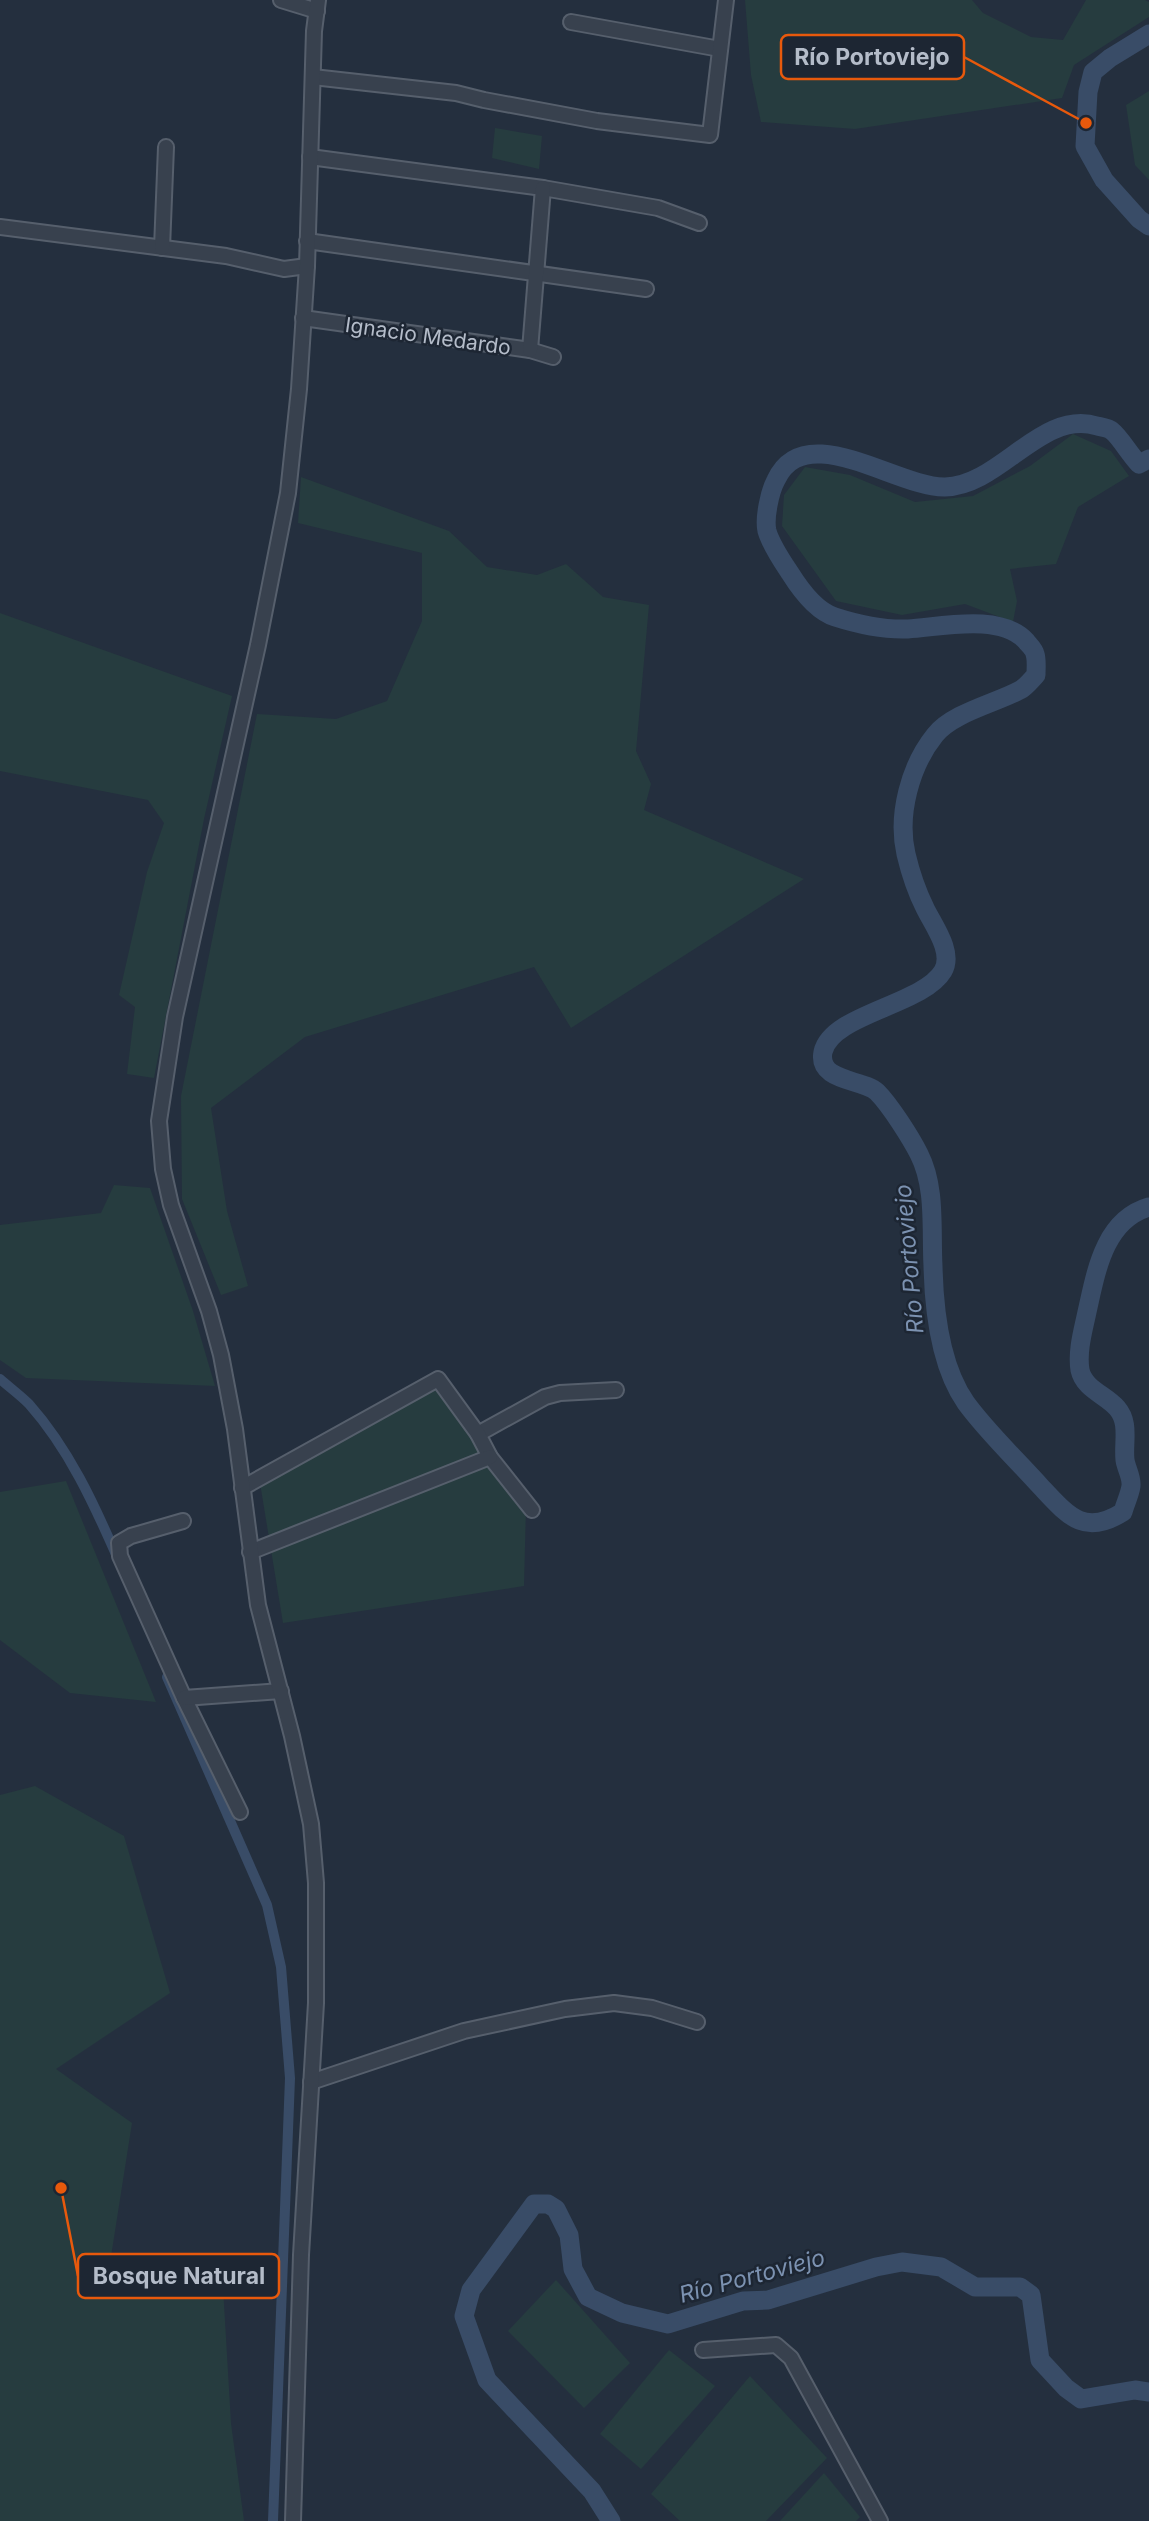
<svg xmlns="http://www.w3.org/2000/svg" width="1149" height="2521" font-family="Inter,sans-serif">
<rect width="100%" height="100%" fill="#242f3e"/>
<g fill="#263c3f">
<path d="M745 0H972L983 13 1031 37 1063 40 1086 0H1145L1149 2V17L1074 65 1062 98 855 129 761 122 751 75Z"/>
<path d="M1149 91V180L1135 165 1126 105Z"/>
<path d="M495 128 542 136 539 169 492 158Z"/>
<path d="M1073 434 1111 451 1129 476 1078 507 1056 564 1010 569 1017 601 1013 622 965 604 902 615 836 601 782 526 784 495 805 467 850 475 915 502 973 496 1030 466Z"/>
<path d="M301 477 449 531 487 567 537 575 566 564 603 597 649 605 636 751 651 784 644 810 804 879 571 1028 534 967 305 1037 211 1108 227 1211 248 1286 221 1295 182 1199 181 1096 257 714 336 719 387 701 422 621V553L298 523Z"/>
<path d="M0 613 232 696 204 819 154 1078 127 1074 135 1007 119 995 147 872 164 823 148 800 0 771Z"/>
<path d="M114 1185 150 1188 193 1311 215 1386 26 1378 0 1360V1225L101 1213Z"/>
<path d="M437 1373 526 1507 524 1586 283 1623 258 1471Z"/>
<path d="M66 1481 156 1702 70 1693 0 1640V1492Z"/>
<path d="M35 1786 124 1836 170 1993 56 2069 132 2123 110 2263 221 2253 231 2423 244 2521H0V1795Z"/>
<path d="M556 2280 630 2363 584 2408 508 2331Z"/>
<path d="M669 2350 715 2386 641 2469 600 2434Z"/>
<path d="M750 2376 827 2458 766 2521H680L651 2494Z"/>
<path d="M824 2473 860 2517 856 2521H780Z"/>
</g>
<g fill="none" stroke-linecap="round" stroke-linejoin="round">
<g stroke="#394c67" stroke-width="10">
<path d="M0 1379C9 1387 20 1395 29 1404 69 1449 94 1504 118 1559"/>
<path d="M167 1677 267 1905 281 1967 290 2078 273 2521"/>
</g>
<g stroke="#394c67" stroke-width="19">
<path d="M1149 34 1110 58 1093 72 1088 92 1085 146 1104 180 1139 219 1149 226"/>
<path d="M1149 459 1139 464C1130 455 1120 437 1112 431 1109 428 1102 427 1097 426 1041 409 1000 486 945 487 897 488 805 417 776 480 770 491 764 518 767 531 771 545 782 561 790 573 800 589 816 611 835 617 857 624 885 630 908 629 941 627 1000 613 1026 641 1029 645 1034 649 1035 654 1037 660 1036 668 1036 675 1031 680 1026 687 1020 690 996 703 952 713 935 735 910 766 897 815 906 854 910 871 917 892 925 908 933 925 954 952 943 971 923 1005 831 1014 823 1052 817 1082 863 1079 877 1092 890 1105 911 1138 919 1154 936 1187 931 1229 933 1266 934 1310 940 1366 966 1403 988 1433 1017 1460 1042 1488 1069 1517 1085 1536 1123 1512 1125 1504 1130 1494 1131 1486 1132 1477 1126 1468 1125 1460 1123 1442 1130 1423 1117 1408 1106 1395 1084 1389 1080 1370 1077 1351 1083 1331 1087 1312 1096 1272 1104 1220 1149 1207"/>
<path d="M611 2521 592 2491 487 2380 464 2316 471 2290 534 2204H548L556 2209 569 2235 573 2269 588 2297 622 2313 668 2324 743 2301 768 2300 876 2267 902 2262 941 2267 975 2287H1020L1031 2295 1040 2360 1066 2388 1081 2399 1135 2390 1149 2392"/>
</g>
<g stroke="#565f6c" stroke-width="18">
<g id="minor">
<path d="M281 0 317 11"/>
<path d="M571 22 720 49"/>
<path d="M313 77 456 93 484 100 597 121 710 135 726 0"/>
<path d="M310 157 543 188 658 208 699 223"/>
<path d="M0 227 226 256 284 269 307 266"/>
<path d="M307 241 646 289"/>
<path d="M162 248 166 147"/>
<path d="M303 318 530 350 553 357"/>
<path d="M530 350 543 188"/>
<path d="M478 1434 545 1397 560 1393 616 1390"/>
<path d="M242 1488 438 1379 478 1434 490 1457 532 1510"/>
<path d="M183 1521 131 1536 119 1543 120 1556 184 1698 240 1812"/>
<path d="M250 1552 490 1457"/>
<path d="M184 1698 281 1691"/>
<path d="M311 2082 464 2031 565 2009 614 2003 652 2008 697 2022"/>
<path d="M703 2350 776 2345 791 2358 880 2521"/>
<path d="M293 2521 301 2255 316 2003V1883L311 1824 292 1736 258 1605 235 1429 221 1355 209 1311 171 1205 163 1169 159 1121 175 1017 258 645 288 493 299 389 307 266 314 31 318 0"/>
</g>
</g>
<use href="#minor" stroke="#38414e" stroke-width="14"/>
</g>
<g text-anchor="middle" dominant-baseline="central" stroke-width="5" stroke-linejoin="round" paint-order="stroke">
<g font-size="21" fill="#b4bcc9" stroke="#1d2633">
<text transform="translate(428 336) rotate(8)">Ignacio Medardo</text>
</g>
<g font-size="23" font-style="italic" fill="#7c92b1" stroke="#1d2633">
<text transform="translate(909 1259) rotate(-95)">Río Portoviejo</text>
<text transform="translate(752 2276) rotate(-15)">Río Portoviejo</text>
</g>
</g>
<path fill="none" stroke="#e8590c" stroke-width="2.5" d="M1086 123L964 57M61 2188L78 2276"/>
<g fill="#e8590c" stroke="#1d2633" stroke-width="2.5">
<circle cx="1086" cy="123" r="7"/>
<circle cx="61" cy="2188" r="7"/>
</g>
<g fill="#1d2633" stroke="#e8590c" stroke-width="2.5">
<rect x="781" y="35" width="183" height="44" rx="7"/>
<rect x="78" y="2254" width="201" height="44" rx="7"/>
</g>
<g font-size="23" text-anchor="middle" font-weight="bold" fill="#b4bcc9">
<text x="872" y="65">Río Portoviejo</text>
<text x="179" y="2284">Bosque Natural</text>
</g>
</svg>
